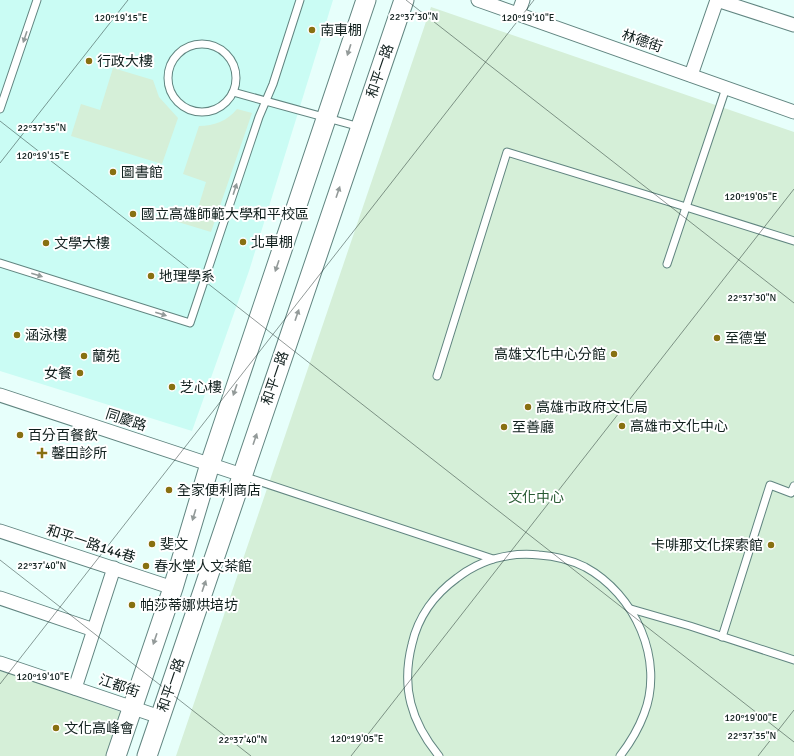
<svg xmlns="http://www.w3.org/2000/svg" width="794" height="756" font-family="Signika,'Noto Sans TC',sans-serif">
<rect width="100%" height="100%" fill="#e7fffb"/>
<path fill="#cafcf4" d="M0 0H333L249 271 192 431 0 371Z"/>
<g fill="#d5efd8">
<path d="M431 7 794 132V756H176Z"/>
<path d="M113 68 153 80 159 97 178 118 162 164 71 136 81 104 100 110Z"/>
<path d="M237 109 252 113 211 232 178 222 171 217 168 210 195 218 206 182 183 174 199 126C214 126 227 121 237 109Z"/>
<path d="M0 670 124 713 109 756H0Z"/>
</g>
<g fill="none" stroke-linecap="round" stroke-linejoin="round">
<g stroke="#618580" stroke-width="9">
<g id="lane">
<circle cx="202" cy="78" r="34"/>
<path d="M233 92 360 127"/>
<path d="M0 109 37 0"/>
<path d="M0 263 190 323 259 117 273 84 300 0"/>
<path d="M667 264 726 88"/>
<path d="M437 376 507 152 686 207 794 241"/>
<path d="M243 476 493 559"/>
<path d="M631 609 690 626 794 660"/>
<path d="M722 637 770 485 791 493 794 486"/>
<path d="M439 756C411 722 401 687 412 644 418 617 435 594 457 578 480 560 509 552 539 555 554 556 571 560 585 567 635 594 665 660 644 714 638 730 630 743 620 756"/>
</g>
</g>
<g stroke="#618580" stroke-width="15">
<g id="street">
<path d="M478 0 794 112"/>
<path d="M717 0 794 25"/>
<path d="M518 14 523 0"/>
<path d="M691 75 717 0"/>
<path d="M0 395 242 475"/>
<path d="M0 531 173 588"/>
<path d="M0 598 94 630"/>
<path d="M0 663 160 717"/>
<path d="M75 688 114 568"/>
</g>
</g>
<g stroke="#618580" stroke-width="21">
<g id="secondary">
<path d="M116 756 173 588 210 464 366 0"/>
<path d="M147 756 404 0"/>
</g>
</g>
<use href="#lane" stroke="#fff" stroke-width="7"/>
<use href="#street" stroke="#fff" stroke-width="13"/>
<use href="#secondary" stroke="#fff" stroke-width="19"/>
</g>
<defs><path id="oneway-solid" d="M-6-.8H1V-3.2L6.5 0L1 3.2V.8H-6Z"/></defs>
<g fill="#939a99">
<use href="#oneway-solid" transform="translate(25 37) rotate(109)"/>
<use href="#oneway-solid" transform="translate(349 50) rotate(108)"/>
<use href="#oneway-solid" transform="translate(235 189) rotate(-72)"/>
<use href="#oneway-solid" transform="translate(338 192) rotate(-71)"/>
<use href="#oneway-solid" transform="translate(277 266) rotate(109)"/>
<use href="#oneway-solid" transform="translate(37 275) rotate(17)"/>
<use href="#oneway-solid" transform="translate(161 314) rotate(17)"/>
<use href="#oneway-solid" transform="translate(297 315) rotate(-71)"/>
<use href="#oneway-solid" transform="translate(235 390) rotate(109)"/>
<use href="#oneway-solid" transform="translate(255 439) rotate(-71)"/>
<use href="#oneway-solid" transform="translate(194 515) rotate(107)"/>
<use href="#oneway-solid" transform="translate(204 586) rotate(-71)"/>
<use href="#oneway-solid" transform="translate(155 639) rotate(109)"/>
</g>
<path fill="none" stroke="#0f1e1c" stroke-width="1" stroke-opacity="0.45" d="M406 0 794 303M0 121 794 742M0 163 128 0M0 560 251 756M0 684 534 0M351 756 794 189M758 756 794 710"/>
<g fill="#887011" stroke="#fff" stroke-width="1.5">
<circle cx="312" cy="30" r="4"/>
<circle cx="89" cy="61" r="4"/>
<circle cx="113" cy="172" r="4"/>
<circle cx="133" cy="214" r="4"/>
<circle cx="243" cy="242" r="4"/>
<circle cx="46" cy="243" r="4"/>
<circle cx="151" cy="276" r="4"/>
<circle cx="17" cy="335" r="4"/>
<circle cx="717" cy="338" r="4"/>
<circle cx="614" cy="354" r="4"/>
<circle cx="84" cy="356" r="4"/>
<circle cx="80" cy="373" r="4"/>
<circle cx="172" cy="387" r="4"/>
<circle cx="528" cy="407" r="4"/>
<circle cx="622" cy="426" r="4"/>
<circle cx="504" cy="427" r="4"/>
<circle cx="20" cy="435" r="4"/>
<path d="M40 447h4v4h4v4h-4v4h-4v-4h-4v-4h4z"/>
<circle cx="169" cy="490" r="4"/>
<circle cx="152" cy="544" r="4"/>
<circle cx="771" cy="545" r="4"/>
<circle cx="146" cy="566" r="4"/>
<circle cx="132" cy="605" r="4"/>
<circle cx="56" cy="728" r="4"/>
</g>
<g text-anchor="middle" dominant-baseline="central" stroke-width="4" stroke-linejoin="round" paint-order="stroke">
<g font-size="14" fill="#0f1e1c" stroke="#fff" text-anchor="start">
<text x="320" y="30">南車棚</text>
<text x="97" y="61">行政大樓</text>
<text x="121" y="172">圖書館</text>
<text x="141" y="214">國立高雄師範大學和平校區</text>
<text x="251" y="242">北車棚</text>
<text x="54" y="243">文學大樓</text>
<text x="159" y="276">地理學系</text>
<text x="25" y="335">涵泳樓</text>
<text x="725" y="338">至德堂</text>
<text x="606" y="354" text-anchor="end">高雄文化中心分館</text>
<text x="92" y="356">蘭苑</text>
<text x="72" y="373" text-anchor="end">女餐</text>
<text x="180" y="387">芝心樓</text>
<text x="536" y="407">高雄市政府文化局</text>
<text x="630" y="426">高雄市文化中心</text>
<text x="512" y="427">至善廳</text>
<text x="28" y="435">百分百餐飲</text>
<text x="51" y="453">馨田診所</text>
<text x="177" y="490">全家便利商店</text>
<text x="160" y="544">斐文</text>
<text x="763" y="545" text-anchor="end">卡啡那文化探索館</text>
<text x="154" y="566">春水堂人文茶館</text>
<text x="140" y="605">帕莎蒂娜烘培坊</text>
<text x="64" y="728">文化高峰會</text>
</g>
<g font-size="14" fill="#0f1e1c" stroke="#fff">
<text transform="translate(642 41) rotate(19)">林德街</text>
<text transform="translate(380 71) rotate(-71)">和平一路</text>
<text transform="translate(275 378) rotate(-71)">和平一路</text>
<text transform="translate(126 420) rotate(18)">同慶路</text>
<text transform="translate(91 544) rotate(18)">和平一路144巷</text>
<text transform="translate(171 685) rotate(-71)">和平一路</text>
<text transform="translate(119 686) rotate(19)">江都街</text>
</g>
<g font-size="14" fill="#275a32" stroke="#fff">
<text x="536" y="497">文化中心</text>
</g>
</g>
<g font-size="10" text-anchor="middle" fill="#0f1e1c" stroke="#fff" stroke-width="4" stroke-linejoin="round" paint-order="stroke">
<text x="414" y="20">22°37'30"N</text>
<text x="121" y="21">120°19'15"E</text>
<text x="528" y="21">120°19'10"E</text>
<text x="42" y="131">22°37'35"N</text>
<text x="43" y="159">120°19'15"E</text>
<text x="751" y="200">120°19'05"E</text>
<text x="752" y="301">22°37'30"N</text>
<text x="42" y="569">22°37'40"N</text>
<text x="43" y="680">120°19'10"E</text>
<text x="751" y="721">120°19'00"E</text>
<text x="752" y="739">22°37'35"N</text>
<text x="357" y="742">120°19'05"E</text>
<text x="243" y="743">22°37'40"N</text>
</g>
</svg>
